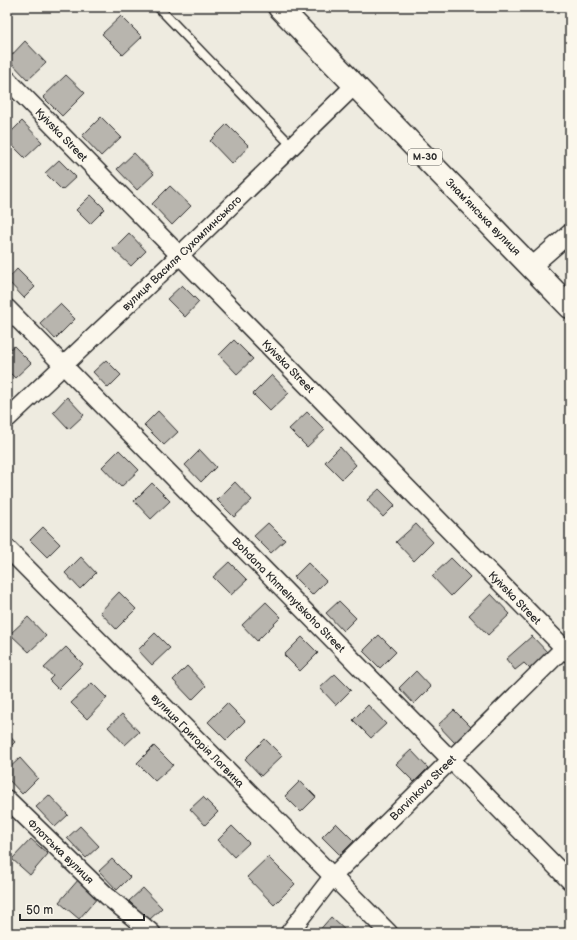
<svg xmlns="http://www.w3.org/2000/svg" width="577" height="940" font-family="'Balsamiq Sans',sans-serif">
<rect width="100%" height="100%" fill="#eeebe0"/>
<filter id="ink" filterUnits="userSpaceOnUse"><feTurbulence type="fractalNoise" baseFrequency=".025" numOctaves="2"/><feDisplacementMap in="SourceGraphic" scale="8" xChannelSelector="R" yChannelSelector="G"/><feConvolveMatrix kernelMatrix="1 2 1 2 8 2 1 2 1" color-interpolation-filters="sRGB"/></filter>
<g filter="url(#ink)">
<g fill="#b8b5ae" stroke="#2b2b2b">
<path d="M121 16 142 37 123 55 102 34Z"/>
<path d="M25 41 46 63 28 80 8 59Z"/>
<path d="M66 75 85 93 62 116 43 97Z"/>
<path d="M101 117 121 137 101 156 82 136Z"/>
<path d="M22 121 42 142 25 158 7 140V136Z"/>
<path d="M227 124 249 146 232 164 210 141Z"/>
<path d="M134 153 154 174 137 190 117 169Z"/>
<path d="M59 160 76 177 62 190 45 173Z"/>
<path d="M170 186 191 206 172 225 152 204Z"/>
<path d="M91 195 105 209 90 224 76 210Z"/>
<path d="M129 233 146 251 131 266 113 249Z"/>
<path d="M17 269 35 287 24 298 7 280Z"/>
<path d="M182 285 199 302 185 317 167 299Z"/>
<path d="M60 304 75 319 55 339 40 323Z"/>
<path d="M234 340 253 359 237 374 219 355Z"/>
<path d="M14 346 31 363 15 378 7 370V352Z"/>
<path d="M106 360 121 375 108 388 93 372Z"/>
<path d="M272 375 289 393 270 411 253 394Z"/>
<path d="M67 397 84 415 69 429 53 412Z"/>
<path d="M158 411 178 432 164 445 144 425Z"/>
<path d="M307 412 325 430 307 447 289 429Z"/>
<path d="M340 447 356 465 342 479 325 462Z"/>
<path d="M119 450 139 470 121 487 102 467Z"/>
<path d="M200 450 216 467 201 482 185 465Z"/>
<path d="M235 482 252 500 234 517 217 500Z"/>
<path d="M152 483 170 501 151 519 134 501Z"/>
<path d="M379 489 395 505 383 517 367 500Z"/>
<path d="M268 523 285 540 271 553 254 536Z"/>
<path d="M416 524 433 542 414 561 396 542Z"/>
<path d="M43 527 60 544 47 557 30 540Z"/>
<path d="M81 557 96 573 80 589 65 573Z"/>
<path d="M451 558 470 577 451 596 432 576Z"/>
<path d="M229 562 247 580 231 595 213 577Z"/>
<path d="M308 563 326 581 312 595 294 577Z"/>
<path d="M119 592 136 609 116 629 100 612Z"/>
<path d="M491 594 510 614 488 635 469 615Z"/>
<path d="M339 601 356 618 343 631 326 613Z"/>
<path d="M266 602 281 617 257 641 242 625Z"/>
<path d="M28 617 46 636 29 652 10 634Z"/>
<path d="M155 633 170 648 152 665 138 650Z"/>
<path d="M379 635 396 652 380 668 363 651Z"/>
<path d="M532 636 549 654 531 670 524 663 515 670 506 659Z"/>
<path d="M302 637 318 653 300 671 284 655Z"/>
<path d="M66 647 83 664 58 689 49 680 53 676 44 668Z"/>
<path d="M187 666 206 686 192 700 173 680Z"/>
<path d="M416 671 431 687 414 704 399 688Z"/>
<path d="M335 674 351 690 336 705 320 688Z"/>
<path d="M92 683 107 698 87 719 71 703Z"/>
<path d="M227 703 245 721 226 740 208 722Z"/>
<path d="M368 705 386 724 371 738 353 720Z"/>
<path d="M454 710 471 727 455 743 438 725Z"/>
<path d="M122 714 139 732 125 745 108 727Z"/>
<path d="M7 733 15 742 7 750Z"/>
<path d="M265 739 282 756 261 776 245 759Z"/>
<path d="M154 746 173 765 155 781 137 763Z"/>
<path d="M411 750 428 768 414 782 396 764Z"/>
<path d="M20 758 38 778 22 794 7 778V770Z"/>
<path d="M300 781 316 797 301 812 285 796Z"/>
<path d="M49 795 68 815 55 827 36 807Z"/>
<path d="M203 797 218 812 205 825 190 809Z"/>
<path d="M336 823 354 841 340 855 322 837Z"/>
<path d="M80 826 99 846 86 858 67 838Z"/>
<path d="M232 826 249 843 234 857 218 840Z"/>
<path d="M31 839 48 854 30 875 12 859Z"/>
<path d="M268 857 295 884 274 905 247 877Z"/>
<path d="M112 859 130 877 117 890 99 871Z"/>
<path d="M79 879 99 896 79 919 59 902Z"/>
<path d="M143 888 162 908 148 921 129 901Z"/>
<path d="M331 917 348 933H317Z"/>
</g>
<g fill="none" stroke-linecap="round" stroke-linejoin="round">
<g stroke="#2b2b2b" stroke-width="11">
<path id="service" d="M158 7 292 146"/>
</g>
<g stroke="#2b2b2b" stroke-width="20">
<g id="minor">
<path id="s1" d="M7 79 570 654"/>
<path d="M531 267 570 233"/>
<path id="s2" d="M7 308 570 881"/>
<path id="s3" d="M7 419 180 255 355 85"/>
<path id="s4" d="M7 548 389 933"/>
<path id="s5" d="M7 799 107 896 152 933"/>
<path id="s6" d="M289 933 333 876 564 648"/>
</g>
</g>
<g stroke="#2b2b2b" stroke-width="25">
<path id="trunk" d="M279 7 570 307"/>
</g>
<use href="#service" stroke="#fbf7ec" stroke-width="8"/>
<use href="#minor" stroke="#fbf7ec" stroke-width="17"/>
<use href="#trunk" stroke="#fbf7ec" stroke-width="22"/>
</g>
</g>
<g text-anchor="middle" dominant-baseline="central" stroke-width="4" stroke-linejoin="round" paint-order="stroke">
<rect fill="#fbf7ec" stroke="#696865" stroke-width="1" x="408" y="149" width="34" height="16" rx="3"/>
<g font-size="10" font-weight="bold" fill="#2b2b2b">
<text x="425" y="157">М-30</text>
</g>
<g font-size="11" fill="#2b2b2b" stroke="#fbf7ec">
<text stroke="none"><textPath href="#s1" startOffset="78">Kyivska Street</textPath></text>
<text transform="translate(483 217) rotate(46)">Знамʼянська вулиця</text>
<text stroke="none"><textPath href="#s3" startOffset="241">вулиця Василя Сухомлинського</textPath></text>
<text stroke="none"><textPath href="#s1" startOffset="402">Kyivska Street</textPath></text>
<text stroke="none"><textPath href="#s2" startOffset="402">Bohdana Khmelnytskoho Street</textPath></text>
<text stroke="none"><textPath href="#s1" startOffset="726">Kyivska Street</textPath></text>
<text stroke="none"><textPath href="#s4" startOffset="271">вулиця Григорія Логвина</textPath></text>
<text stroke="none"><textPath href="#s6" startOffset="198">Barvinkova Street</textPath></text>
<text stroke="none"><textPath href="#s5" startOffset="75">Флотська вулиця</textPath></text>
</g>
</g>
<rect width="577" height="940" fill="none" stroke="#fbf7ec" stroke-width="24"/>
<rect x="12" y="12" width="553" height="916" fill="none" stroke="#2b2b2b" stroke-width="1.5" filter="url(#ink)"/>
<path d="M20 914v6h124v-6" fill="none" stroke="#2b2b2b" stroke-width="2"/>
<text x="26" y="914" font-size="12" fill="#2b2b2b" stroke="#fbf7ec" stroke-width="3" paint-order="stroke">50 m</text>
</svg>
